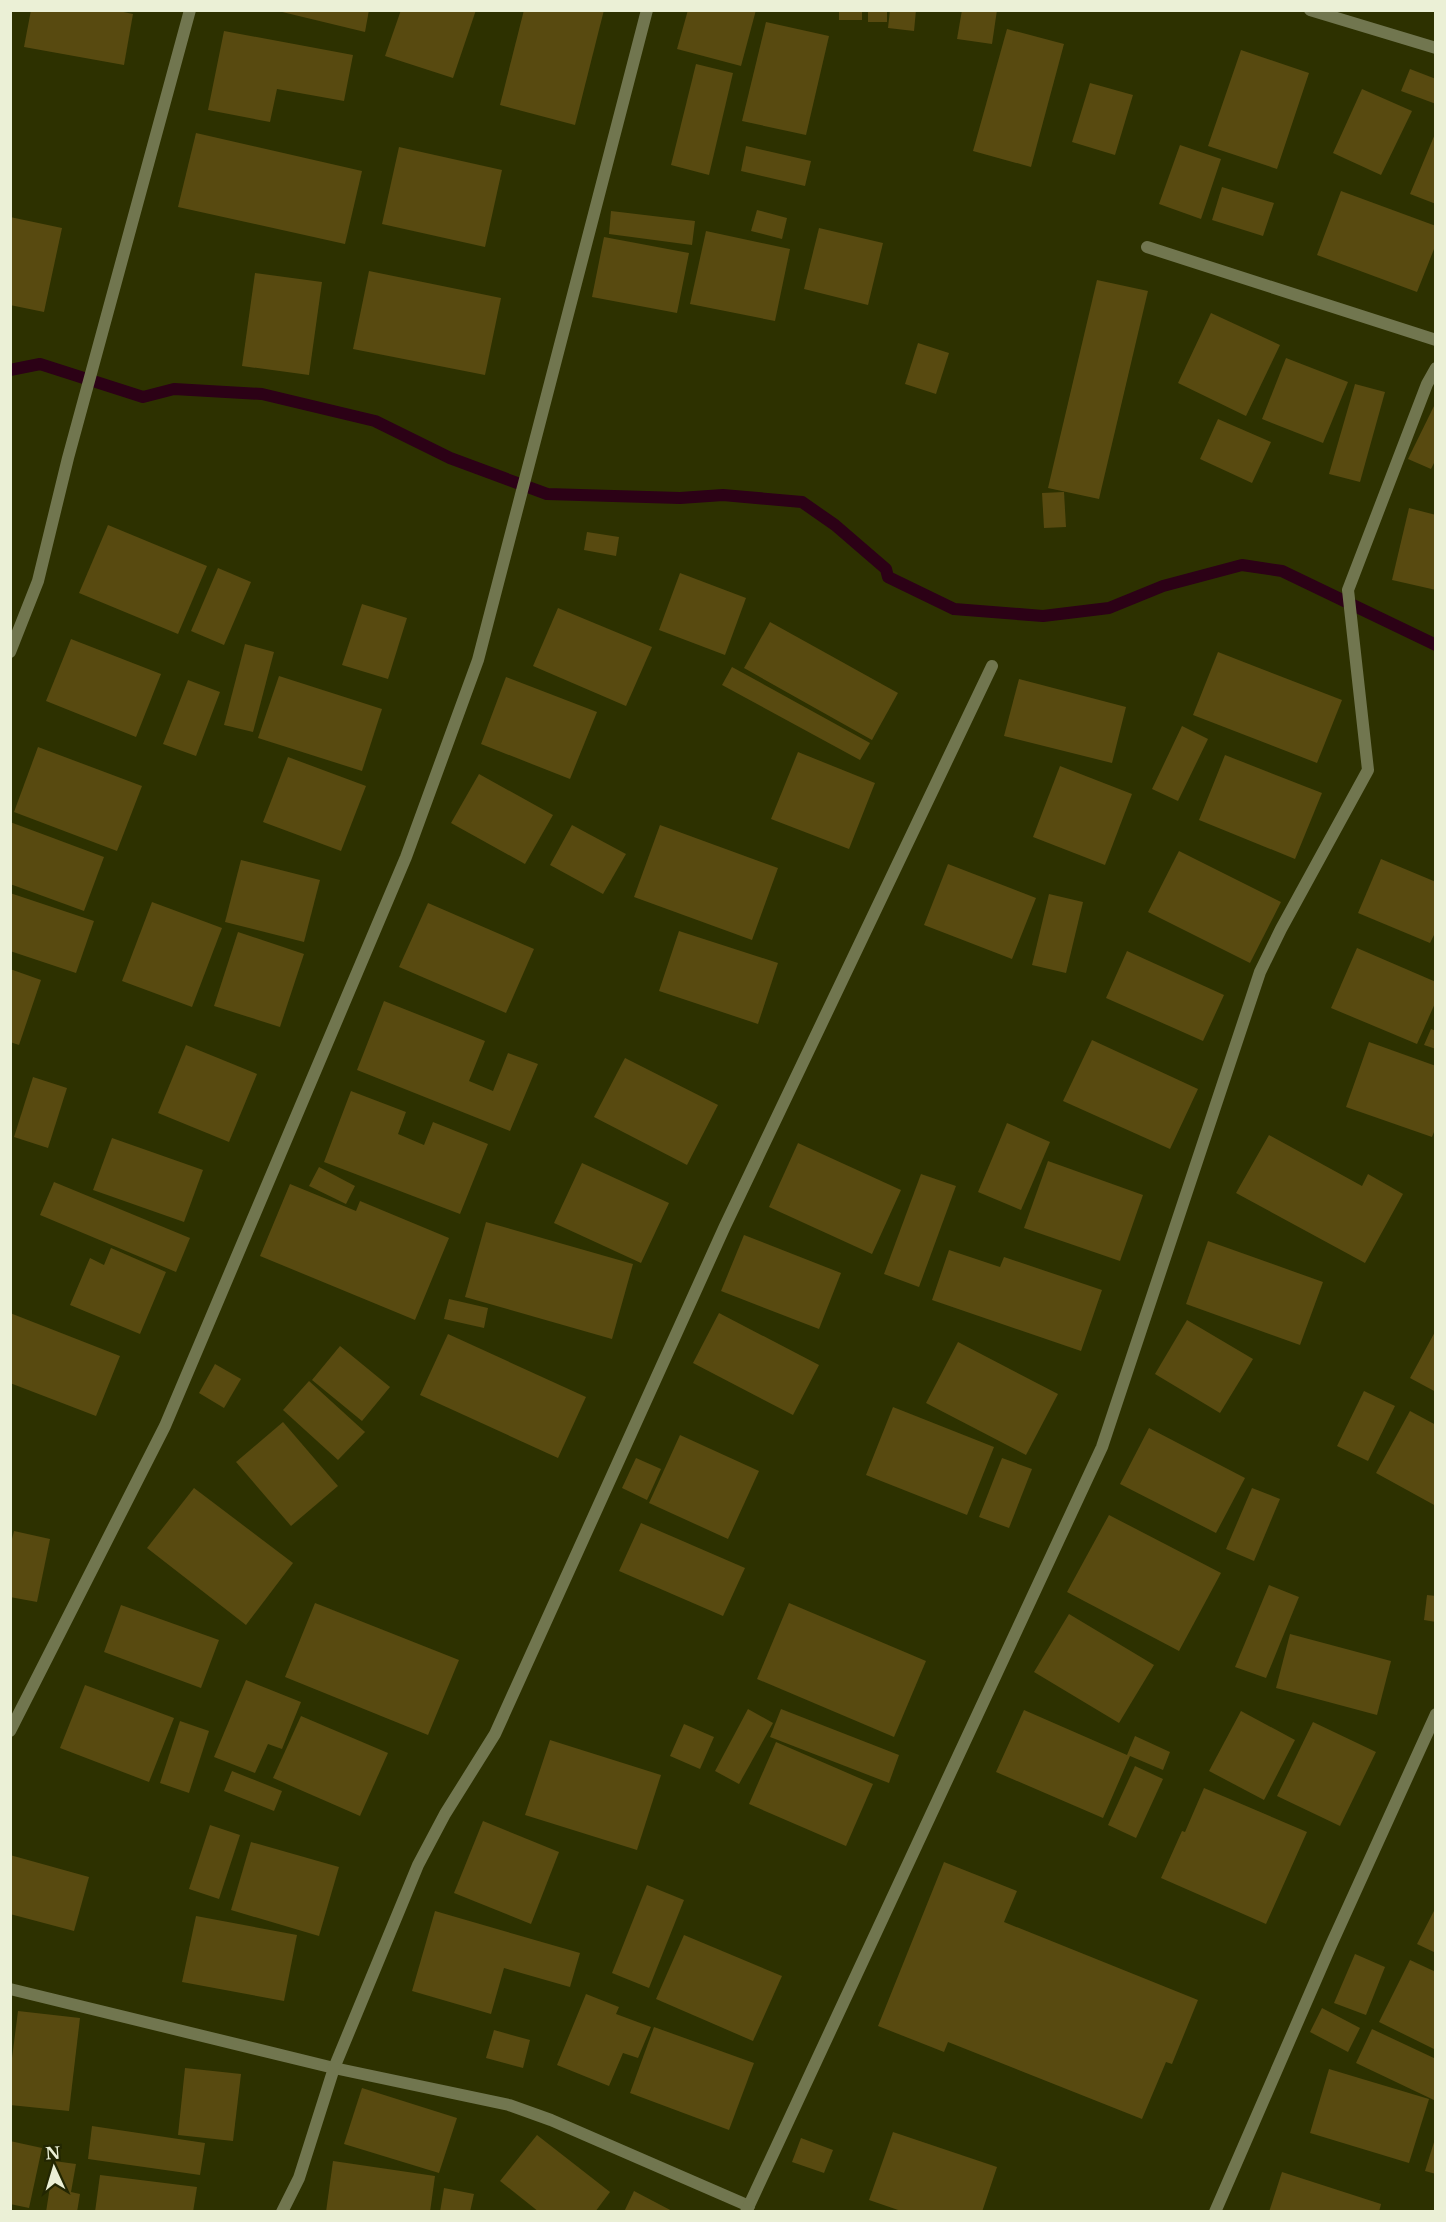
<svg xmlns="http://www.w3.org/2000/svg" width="1446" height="2222" font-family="'Libre Baskerville',serif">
<rect width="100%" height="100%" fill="#2d3100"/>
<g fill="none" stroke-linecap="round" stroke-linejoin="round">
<path stroke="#2c0116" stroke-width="12" d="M10 370 40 364 143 397 174 389 262 394 375 421 450 458 547 494 680 498 723 495 802 502 835 525 886 569 888 577 954 609 1043 616 1109 608 1163 586 1242 565 1282 571 1436 645"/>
</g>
<g fill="#584a10">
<path d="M31 10H114L133 14 124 65 24 47Z"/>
<path d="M274 10H369L365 32Z"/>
<path d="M401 10H476L453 78 385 56Z"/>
<path d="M524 10H604L575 125 500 105Z"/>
<path d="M688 10H756L741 66 677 49Z"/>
<rect x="839" y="10" width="23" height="10"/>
<rect x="868" y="10" width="19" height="12"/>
<path d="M890 10H916L914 31 888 28Z"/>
<path d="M962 10H997L992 44 957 39Z"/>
<path d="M766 22 829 36 806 135 742 121Z"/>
<path d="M1007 29 1064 44 1031 167 973 151Z"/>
<path d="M224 31 353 55 344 101 277 89 270 122 208 110Z"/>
<path d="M1241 50 1309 73 1277 169 1208 146Z"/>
<path d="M696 64 733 73 709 175 671 165Z"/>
<path d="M1410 69 1436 79V104L1401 91Z"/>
<path d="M1090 83 1133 95 1115 155 1072 142Z"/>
<path d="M1362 89 1412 111 1381 175 1333 153Z"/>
<path d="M196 133 362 171 345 244 178 207Z"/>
<path d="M1435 134H1436V204L1410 194Z"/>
<path d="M1180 145 1221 159 1201 219 1159 204Z"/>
<path d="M746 146 811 161 805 186 741 171Z"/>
<path d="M399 147 502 170 485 247 382 224Z"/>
<path d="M1222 187 1274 203 1263 236 1212 220Z"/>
<path d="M1341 191 1436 226V244L1417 292 1317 255Z"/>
<path d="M757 210 787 218 782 239 751 231Z"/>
<path d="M611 211 695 221 692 245 609 234Z"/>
<path d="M10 217 62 228 44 312 10 305Z"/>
<path d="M819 228 883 243 868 305 804 289Z"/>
<path d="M706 231 790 249 775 321 690 304Z"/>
<path d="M604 237 689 253 677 313 592 297Z"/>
<path d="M369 271 501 298 485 375 353 349Z"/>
<path d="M255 273 322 282 309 375 242 366Z"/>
<path d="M1097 280 1148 291 1099 499 1048 488Z"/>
<path d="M1211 313 1280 345 1246 416 1178 383Z"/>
<path d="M918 343 949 353 936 394 905 384Z"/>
<path d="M1286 358 1348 382 1323 443 1262 419Z"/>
<path d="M1355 384 1385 392 1360 482 1329 474Z"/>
<path d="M1436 402V459L1431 469 1408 459Z"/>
<path d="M1218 419 1271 442 1252 483 1200 459Z"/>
<path d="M1064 492 1066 527 1044 528 1042 493Z"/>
<path d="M1409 508 1436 515V590L1392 580Z"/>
<path d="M108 525 207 566 178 634 79 593Z"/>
<path d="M587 532 619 537 616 556 584 550Z"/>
<path d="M218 568 251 582 224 645 191 631Z"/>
<path d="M680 573 746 598 725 655 659 630Z"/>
<path d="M362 604 407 618 388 679 342 665Z"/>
<path d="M558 608 652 647 626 706 533 666Z"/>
<path d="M770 622 898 693 872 740 744 668Z"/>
<path d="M71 639 161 674 136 737 46 701Z"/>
<path d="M245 644 274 652 253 732 224 725Z"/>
<path d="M1218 652 1342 700 1317 763 1193 715Z"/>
<path d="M732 667 870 743 860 760 722 685Z"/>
<path d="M279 676 382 709 362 771 258 738Z"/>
<path d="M506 677 597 712 570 779 481 744Z"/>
<path d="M1019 679 1126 707 1112 763 1004 736Z"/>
<path d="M188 680 220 692 196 756 163 744Z"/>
<path d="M1182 726 1208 739 1178 801 1152 789Z"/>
<path d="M38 747 142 786 117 851 14 812Z"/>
<path d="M798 752 875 783 849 849 771 819Z"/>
<path d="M1225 755 1322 793 1295 859 1199 820Z"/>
<path d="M288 757 366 786 341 851 263 822Z"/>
<path d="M1060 766 1132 794 1105 865 1033 837Z"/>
<path d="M479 774 553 815 525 864 451 823Z"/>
<path d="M10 822 104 857 84 911 10 884Z"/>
<path d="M572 825 626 854 603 894 550 865Z"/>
<path d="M660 825 778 868 752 940 634 897Z"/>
<path d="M1179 851 1281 902 1250 963 1148 912Z"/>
<path d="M1381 859 1436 882V931L1430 943 1358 913Z"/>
<path d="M241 860 320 880 304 942 225 922Z"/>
<path d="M948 864 1036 898 1012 959 924 925Z"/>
<path d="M10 893 94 921 76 973 10 951Z"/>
<path d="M1049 894 1083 902 1066 973 1032 965Z"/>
<path d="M152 902 222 928 192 1007 122 981Z"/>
<path d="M428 903 534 949 506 1013 399 967Z"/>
<path d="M679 931 778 963 758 1024 659 991Z"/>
<path d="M238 932 304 954 280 1027 214 1006Z"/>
<path d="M1357 948 1436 982V1001L1417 1044 1331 1008Z"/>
<path d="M1127 951 1224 995 1203 1041 1106 998Z"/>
<path d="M10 969 41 980 19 1045 10 1042Z"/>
<path d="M384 1001 485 1041 469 1081 493 1091 508 1053 538 1064 510 1131 357 1070Z"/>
<path d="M1431 1029 1436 1031V1049L1424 1045Z"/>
<path d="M1092 1040 1198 1089 1170 1149 1063 1101Z"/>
<path d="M1369 1042 1436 1066V1127L1432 1137 1346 1107Z"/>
<path d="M186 1045 257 1074 229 1142 158 1113Z"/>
<path d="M625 1058 718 1105 687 1165 594 1117Z"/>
<path d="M33 1077 67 1088 48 1148 14 1137Z"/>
<path d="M351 1091 406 1112 398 1134 424 1145 433 1122 488 1144 460 1214 324 1162Z"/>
<path d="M1007 1123 1050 1142 1021 1210 978 1192Z"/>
<path d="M1269 1135 1362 1186 1368 1174 1403 1194 1365 1263 1236 1193Z"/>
<path d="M112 1138 203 1170 184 1222 93 1190Z"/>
<path d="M798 1143 901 1190 872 1254 769 1207Z"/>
<path d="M1048 1161 1143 1195 1120 1261 1024 1228Z"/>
<path d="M582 1163 669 1203 641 1263 554 1223Z"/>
<path d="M319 1167 355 1186 346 1204 309 1186Z"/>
<path d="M921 1174 956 1186 919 1287 884 1274Z"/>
<path d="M54 1182 190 1238 176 1272 40 1215Z"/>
<path d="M290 1184 356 1211 360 1201 449 1238 415 1320 260 1256Z"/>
<path d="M486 1222 633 1264 612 1339 465 1297Z"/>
<path d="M744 1235 841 1273 819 1329 721 1291Z"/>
<path d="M1208 1241 1323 1282 1300 1345 1186 1304Z"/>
<path d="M111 1248 166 1272 140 1334 70 1305 90 1258 104 1265Z"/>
<path d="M949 1250 1000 1267 1004 1257 1102 1290 1081 1351 932 1300Z"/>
<path d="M449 1299 488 1308 484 1328 444 1319Z"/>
<path d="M10 1313 120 1356 96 1416 10 1383Z"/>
<path d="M719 1313 819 1365 793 1415 693 1363Z"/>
<path d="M1187 1320 1253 1359 1220 1413 1155 1374Z"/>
<path d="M1436 1330V1392L1410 1378Z"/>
<path d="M448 1334 586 1397 558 1458 420 1395Z"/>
<path d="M958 1342 1058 1394 1026 1455 926 1403Z"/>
<path d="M340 1346 390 1387 362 1421 312 1380Z"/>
<path d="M215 1364 241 1379 224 1408 199 1393Z"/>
<path d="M309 1381 365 1432 338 1460 283 1410Z"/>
<path d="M1364 1391 1395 1406 1368 1461 1337 1446Z"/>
<path d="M893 1407 994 1447 967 1515 866 1475Z"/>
<path d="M1410 1411 1436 1425V1506L1376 1473Z"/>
<path d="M283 1422 338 1486 291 1526 236 1462Z"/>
<path d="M1149 1428 1245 1478 1216 1533 1120 1484Z"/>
<path d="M680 1435 759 1471 728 1539 649 1503Z"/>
<path d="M636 1458 661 1469 647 1500 622 1488Z"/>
<path d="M1002 1458 1032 1469 1009 1528 979 1517Z"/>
<path d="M194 1488 293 1563 246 1625 147 1548Z"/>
<path d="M1252 1488 1280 1499 1254 1561 1226 1549Z"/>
<path d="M1109 1515 1221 1573 1179 1651 1067 1592Z"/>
<path d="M641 1523 745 1568 723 1616 619 1571Z"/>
<path d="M14 1531 50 1539 37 1602 10 1597V1547Z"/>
<path d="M1269 1585 1299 1597 1266 1678 1235 1667Z"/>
<path d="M1427 1595 1436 1596V1622L1424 1620Z"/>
<path d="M315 1603 459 1660 428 1735 285 1677Z"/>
<path d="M789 1603 926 1661 894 1737 757 1679Z"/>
<path d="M121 1605 219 1640 201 1688 104 1652Z"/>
<path d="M1069 1614 1154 1665 1119 1723 1034 1672Z"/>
<path d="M1290 1634 1391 1661 1377 1715 1276 1688Z"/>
<path d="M246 1680 301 1702 282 1749 268 1744 255 1773 214 1757Z"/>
<path d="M85 1685 174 1718 149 1782 60 1748Z"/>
<path d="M748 1709 773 1723 739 1784 715 1771Z"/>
<path d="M781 1709 899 1755 889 1783 770 1737Z"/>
<path d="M1024 1710 1127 1755 1135 1736 1170 1752 1163 1770 1130 1756 1103 1818 996 1772Z"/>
<path d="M1241 1711 1295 1740 1264 1800 1209 1771Z"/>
<path d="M301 1716 388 1753 360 1816 273 1778Z"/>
<path d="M180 1721 209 1731 189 1793 160 1783Z"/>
<path d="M1313 1722 1376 1752 1340 1826 1277 1796Z"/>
<path d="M684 1724 714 1737 700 1769 670 1756Z"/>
<path d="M550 1740 661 1775 637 1850 525 1815Z"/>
<path d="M776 1742 873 1784 846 1846 749 1804Z"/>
<path d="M1135 1766 1163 1779 1136 1838 1108 1825Z"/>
<path d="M232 1771 282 1791 274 1811 224 1791Z"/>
<path d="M1204 1788 1307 1832 1266 1924 1161 1878 1182 1831 1185 1832Z"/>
<path d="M483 1821 559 1852 531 1924 454 1893Z"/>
<path d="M210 1825 240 1835 219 1899 189 1889Z"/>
<path d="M251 1842 339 1867 319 1936 231 1910Z"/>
<path d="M10 1855 89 1877 74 1931 10 1914Z"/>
<path d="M944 1862 1017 1891 1004 1922 1198 2000 1172 2064 1166 2062 1142 2119 948 2042 944 2052 878 2026Z"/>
<path d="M647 1885 684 1900 649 1988 612 1973Z"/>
<path d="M1436 1907V1953L1417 1944Z"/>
<path d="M435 1911 580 1953 570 1987 504 1968 491 2014 412 1991Z"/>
<path d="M196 1916 297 1935 284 2001 182 1982Z"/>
<path d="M684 1935 782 1976 753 2041 656 1999Z"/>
<path d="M1355 1954 1385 1967 1366 2015 1334 2003Z"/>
<path d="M1410 1960 1436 1972V2050L1379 2022Z"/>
<path d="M586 1994 619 2007 616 2014 651 2027 638 2058 623 2053 609 2086 557 2065Z"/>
<path d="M1322 2008 1360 2028 1348 2052 1310 2032Z"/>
<path d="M18 2011 80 2018 69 2111 10 2105V2074Z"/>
<path d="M654 2027 754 2063 729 2130 630 2093Z"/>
<path d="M1372 2029 1436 2059V2101L1356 2063Z"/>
<path d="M494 2030 530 2040 523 2068 486 2058Z"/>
<path d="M185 2068 241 2074 233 2141 178 2135Z"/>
<path d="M1329 2069 1429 2099 1409 2163 1310 2133Z"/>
<path d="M362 2088 457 2118 439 2173 344 2144Z"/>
<path d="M92 2126 205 2143 200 2175 88 2159Z"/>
<path d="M893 2132 997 2167 982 2212H904L869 2200Z"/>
<path d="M537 2135 610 2192 595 2212H539L500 2181Z"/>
<path d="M801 2138 833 2150 824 2173 792 2162Z"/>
<path d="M1435 2139H1436V2174L1425 2171Z"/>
<path d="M10 2141 42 2148 29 2208 10 2204Z"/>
<path d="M54 2161 76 2164 71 2192 80 2194 77 2212H46Z"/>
<path d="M333 2161 435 2176 430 2212H326Z"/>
<path d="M1282 2172 1381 2204 1379 2212H1269Z"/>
<path d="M100 2175 197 2187 193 2212H95Z"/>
<path d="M444 2188 474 2194 470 2212H440Z"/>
<path d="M634 2191 674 2212H624Z"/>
</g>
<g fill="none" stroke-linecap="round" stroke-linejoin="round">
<g stroke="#71764f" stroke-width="12">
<path d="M1310 10 1436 48"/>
<path d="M1147 247 1436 340"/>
<path d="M10 652 38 581 68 458 190 10"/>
<path d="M10 1731 165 1426 406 857 478 660 647 10"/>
<path d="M10 1989 334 2068 509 2105 551 2120 749 2206"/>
<path d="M282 2212 299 2178 334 2068 418 1865 445 1814 495 1734 725 1226 992 666"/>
<path d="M746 2212 1102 1447 1260 972 1281 929 1368 770 1348 590 1427 384 1436 368"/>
<path d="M1215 2212 1331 1945 1436 1714"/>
</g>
</g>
<rect width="1446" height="2222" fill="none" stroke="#ebf0d6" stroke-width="24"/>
<g transform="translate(54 2168) rotate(356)" stroke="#232702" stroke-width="4.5" paint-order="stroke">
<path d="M0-4.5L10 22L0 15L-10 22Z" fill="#ebf0d6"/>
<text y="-9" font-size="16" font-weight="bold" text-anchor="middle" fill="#ebf0d6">N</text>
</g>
</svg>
